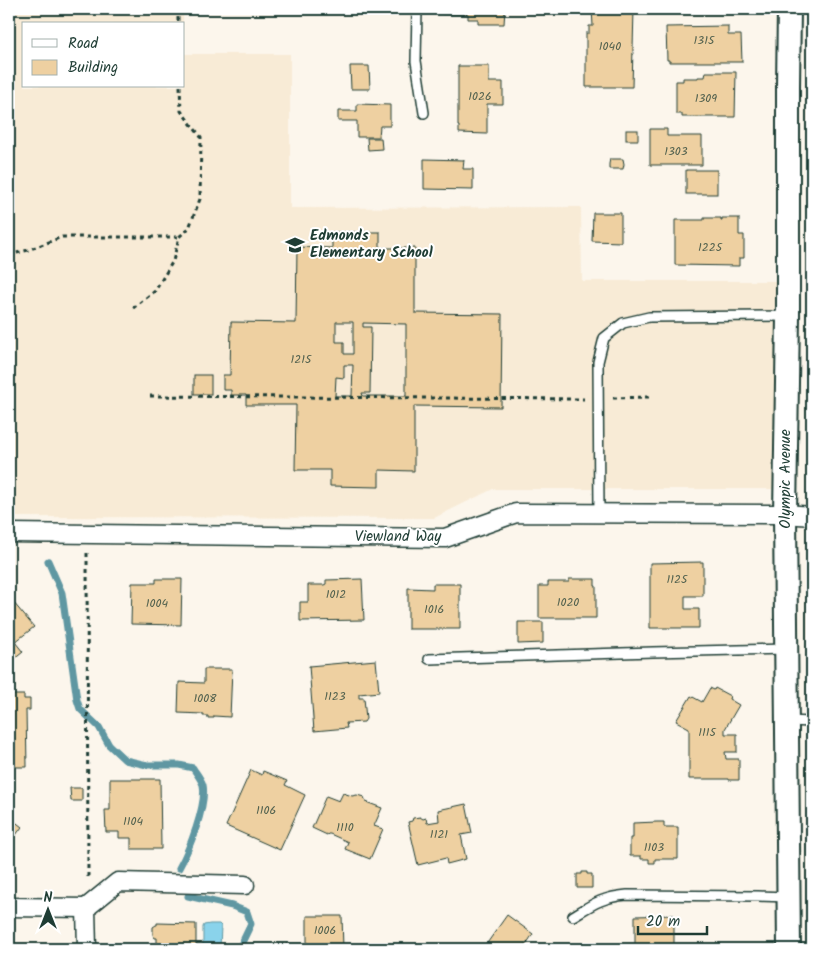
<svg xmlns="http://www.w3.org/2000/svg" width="821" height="958" font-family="Kalam,sans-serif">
<rect width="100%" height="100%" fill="#fcf6ec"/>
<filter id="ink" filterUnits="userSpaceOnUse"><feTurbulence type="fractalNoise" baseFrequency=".02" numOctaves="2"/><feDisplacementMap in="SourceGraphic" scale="10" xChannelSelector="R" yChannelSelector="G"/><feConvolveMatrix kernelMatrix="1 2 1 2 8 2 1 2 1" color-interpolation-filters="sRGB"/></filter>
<g filter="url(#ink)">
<path fill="#f8ebd6" d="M9 9H183V24H24V86H184V54H290V208L581 207 582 281H776V489H493L434 518 9 517Z"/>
<path fill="#8ad3eb" stroke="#5f97a2" d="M210 924H219L221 926 220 949H203V927L204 925Z"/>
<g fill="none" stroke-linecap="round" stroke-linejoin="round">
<g stroke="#5f97a2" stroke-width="7">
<path d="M48 561 62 593 77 700 80 709 99 727 109 745 125 760 147 765H179L193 768C196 773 201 779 203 785 207 805 189 850 179 868"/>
<path d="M188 896 232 906 247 912 251 924 239 949"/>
</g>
</g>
<g fill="#eed0a1" stroke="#1f3d34" fill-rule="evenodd">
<path d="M442 9H505L504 24H478V19H468V14H442Z"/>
<path d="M592 9H634L632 87H586V33H589V26H593Z"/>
<path d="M728 26V35H741L742 62H669V60H667L666 27Z"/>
<path d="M350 66H369L370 89H351Z"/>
<path d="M458 66H489V82H503V104H487V134L459 133V126H458Z"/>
<path d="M706 72H736L735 117H682V114H676V81H683V78H698V77H705Z"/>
<path d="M357 104 390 105V126H380L379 137H357V121H338V111H357Z"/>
<path d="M650 129H667V136H702V165H650Z"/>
<rect x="626" y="130" width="12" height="10"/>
<path d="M367 138H381L382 149 368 150Z"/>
<path d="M424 159 464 160 463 169H473V190L424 189Z"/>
<path d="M610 159H623L624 164 623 169H609V164Z"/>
<rect x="686" y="170" width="31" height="24"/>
<path d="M593 213H621V242L592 241Z"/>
<path d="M704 218H721V220H722V218H739V235H744V258H739V266L675 265V220H704Z"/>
<path d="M332 232H380V248H415V313L502 314 501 407 414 406V471L379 470V487L330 486V470H295L296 405H246V395H231V390H223V375H230L231 322 296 323 297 247 332 248ZM336 322H353V354H344V342H336ZM363 323 406 324V396H363L362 393H370L371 327H363ZM344 365H353L352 396H335L336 377 344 378Z"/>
<rect x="194" y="375" width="17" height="19"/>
<path d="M703 562V596H685V609H699V628H650V563Z"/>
<path d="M156 579H182L181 625 131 624 132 583H156Z"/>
<path d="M362 579 364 620 300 621V602H308V585H324L326 584V580Z"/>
<path d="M569 579H595V586H596V618H539V586H548V582H569Z"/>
<path d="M433 584H460V629H408V588L433 589Z"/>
<path d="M13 602 34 627 15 642 23 652 13 660 9 656V606Z"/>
<path d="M518 622H543V643L518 644Z"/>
<path d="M376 660 379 692 359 694V698H364L366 719 364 722 346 723 347 728 314 731 309 666Z"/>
<path d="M204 669H232L230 717 214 716V718H208V716H203V714L178 713 179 682 204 683Z"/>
<path d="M710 688 714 690 715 688 730 696 729 699 739 705 725 729V734H737V752H725L726 759H739V780H729V779H689V728L676 721 691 696 702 702Z"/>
<path d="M9 695H24V699H30V710H26L27 767H9Z"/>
<path d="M251 770 262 775 263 771 287 781 285 785 305 795 280 850 226 826Z"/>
<path d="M110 779H160L161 849H131V838H119V832H106L105 810H110Z"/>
<path d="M70 788H82V801H71Z"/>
<path d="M343 793 352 796 357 795 364 797 366 802 382 808 374 826 383 829 370 859 345 849 348 842 330 834H328L327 835 312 828 326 796 339 801Z"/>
<path d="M466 804 472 833 461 835 466 859 447 864 446 858 418 865 408 822 412 821 413 818 420 817 423 819 426 818 427 823 439 821 438 810Z"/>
<path d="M9 817 22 827 9 844Z"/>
<path d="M657 822H664V827H678V859H655V863H649V859H641V856H630V838H633V823Z"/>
<path d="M582 872H587V874H592V888H577V874H582Z"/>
<path d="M507 915 533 934 523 949H483Z"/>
<path d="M674 915V949H676H635V916Z"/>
<path d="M307 916H342L343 949H286V944H307Z"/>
<path d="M157 923 196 924V949H157V938H155L153 935V927L156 925H157Z"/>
</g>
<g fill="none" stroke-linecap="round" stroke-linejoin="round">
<g stroke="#1f3d34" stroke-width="12">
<g id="service">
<path d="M417 9 416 61 424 113"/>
<path d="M599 514 598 362 604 338 623 323 649 317 787 316"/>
<path d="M429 659 653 652 786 649"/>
<path d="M788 721 812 722"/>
<path d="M573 916C593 904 603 897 627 895L758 896 789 897"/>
</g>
</g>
<g stroke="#1f3d34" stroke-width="21">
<g id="minor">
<path d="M9 533 445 538 516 513 785 514 812 516"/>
<path d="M9 907 86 908"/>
<path d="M86 908 118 882 245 885"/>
<path d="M86 908 87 949"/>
</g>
</g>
<g stroke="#1f3d34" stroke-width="26">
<path id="tertiary" d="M789 949 785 514 788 316V86L789 9"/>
</g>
<g stroke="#1f3d34" stroke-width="3" stroke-dasharray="4 4" stroke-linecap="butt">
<path d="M178 9V24"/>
<path d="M9 255 28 250 62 237H179"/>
<path d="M133 308 155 291 173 261 179 237 189 228 200 199 201 137 181 111 180 86"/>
<path d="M150 396 584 399"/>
<path d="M613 398 649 397"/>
<path d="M87 553 88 879"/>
</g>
<use href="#service" stroke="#fff" stroke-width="9"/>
<use href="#minor" stroke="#fff" stroke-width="18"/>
<use href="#tertiary" stroke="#fff" stroke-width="22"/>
</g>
</g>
<defs>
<g id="school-bare" transform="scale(1.5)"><path d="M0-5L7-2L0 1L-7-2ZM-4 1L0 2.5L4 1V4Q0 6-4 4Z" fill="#1f3d34" stroke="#fff" stroke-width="2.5" paint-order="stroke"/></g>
</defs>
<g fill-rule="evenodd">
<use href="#school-bare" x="295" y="245"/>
</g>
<g text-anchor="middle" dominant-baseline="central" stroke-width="4" stroke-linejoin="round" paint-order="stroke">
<g font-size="12" fill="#53624f">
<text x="704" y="40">1315</text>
<text x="610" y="46">1040</text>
<text x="480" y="96">1026</text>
<text x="706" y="98">1309</text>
<text x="676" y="151">1303</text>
<text x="710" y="247">1225</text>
<text x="301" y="359">1215</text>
<text x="677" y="579">1125</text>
<text x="336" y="594">1012</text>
<text x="568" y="602">1020</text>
<text x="157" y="603">1004</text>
<text x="434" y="609">1016</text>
<text x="335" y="696">1123</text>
<text x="205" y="698">1008</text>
<text x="707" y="732">1115</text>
<text x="266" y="810">1106</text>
<text x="133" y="821">1104</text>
<text x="345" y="827">1110</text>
<text x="439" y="834">1121</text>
<text x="654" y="847">1103</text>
<text x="325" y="930">1006</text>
</g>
<g font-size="15" font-weight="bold" fill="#1f3d34" stroke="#fff" text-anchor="start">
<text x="310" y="236">Edmonds<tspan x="310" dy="17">Elementary School</tspan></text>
</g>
<g font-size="15" fill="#1f3d34" stroke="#fff">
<text transform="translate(786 479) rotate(-90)">Olympic Avenue</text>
<text x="398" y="537">Viewland Way</text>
</g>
</g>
<rect width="821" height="958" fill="none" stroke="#fff" stroke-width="30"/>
<rect x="15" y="15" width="791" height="928" fill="none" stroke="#1f3d34" stroke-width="2" filter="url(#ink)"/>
<rect x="22" y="22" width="162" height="65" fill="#ffffff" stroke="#a5b1ae"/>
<rect x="32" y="39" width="25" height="8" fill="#ffffff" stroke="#a5b1ae"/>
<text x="68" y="48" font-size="15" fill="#1f3d34">Road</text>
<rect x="32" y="60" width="25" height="15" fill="#eed0a1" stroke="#a5b1ae"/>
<text x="68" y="72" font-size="15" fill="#1f3d34">Building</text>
<g transform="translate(48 910)" stroke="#ffffff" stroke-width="4" paint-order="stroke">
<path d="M0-4L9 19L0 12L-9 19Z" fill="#1f3d34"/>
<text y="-8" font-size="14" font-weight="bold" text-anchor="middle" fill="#1f3d34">N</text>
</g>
<path d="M638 926v8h69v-8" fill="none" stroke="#1f3d34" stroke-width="2.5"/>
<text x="646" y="926" font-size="15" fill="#1f3d34" stroke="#ffffff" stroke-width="4" paint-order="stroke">20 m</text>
</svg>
